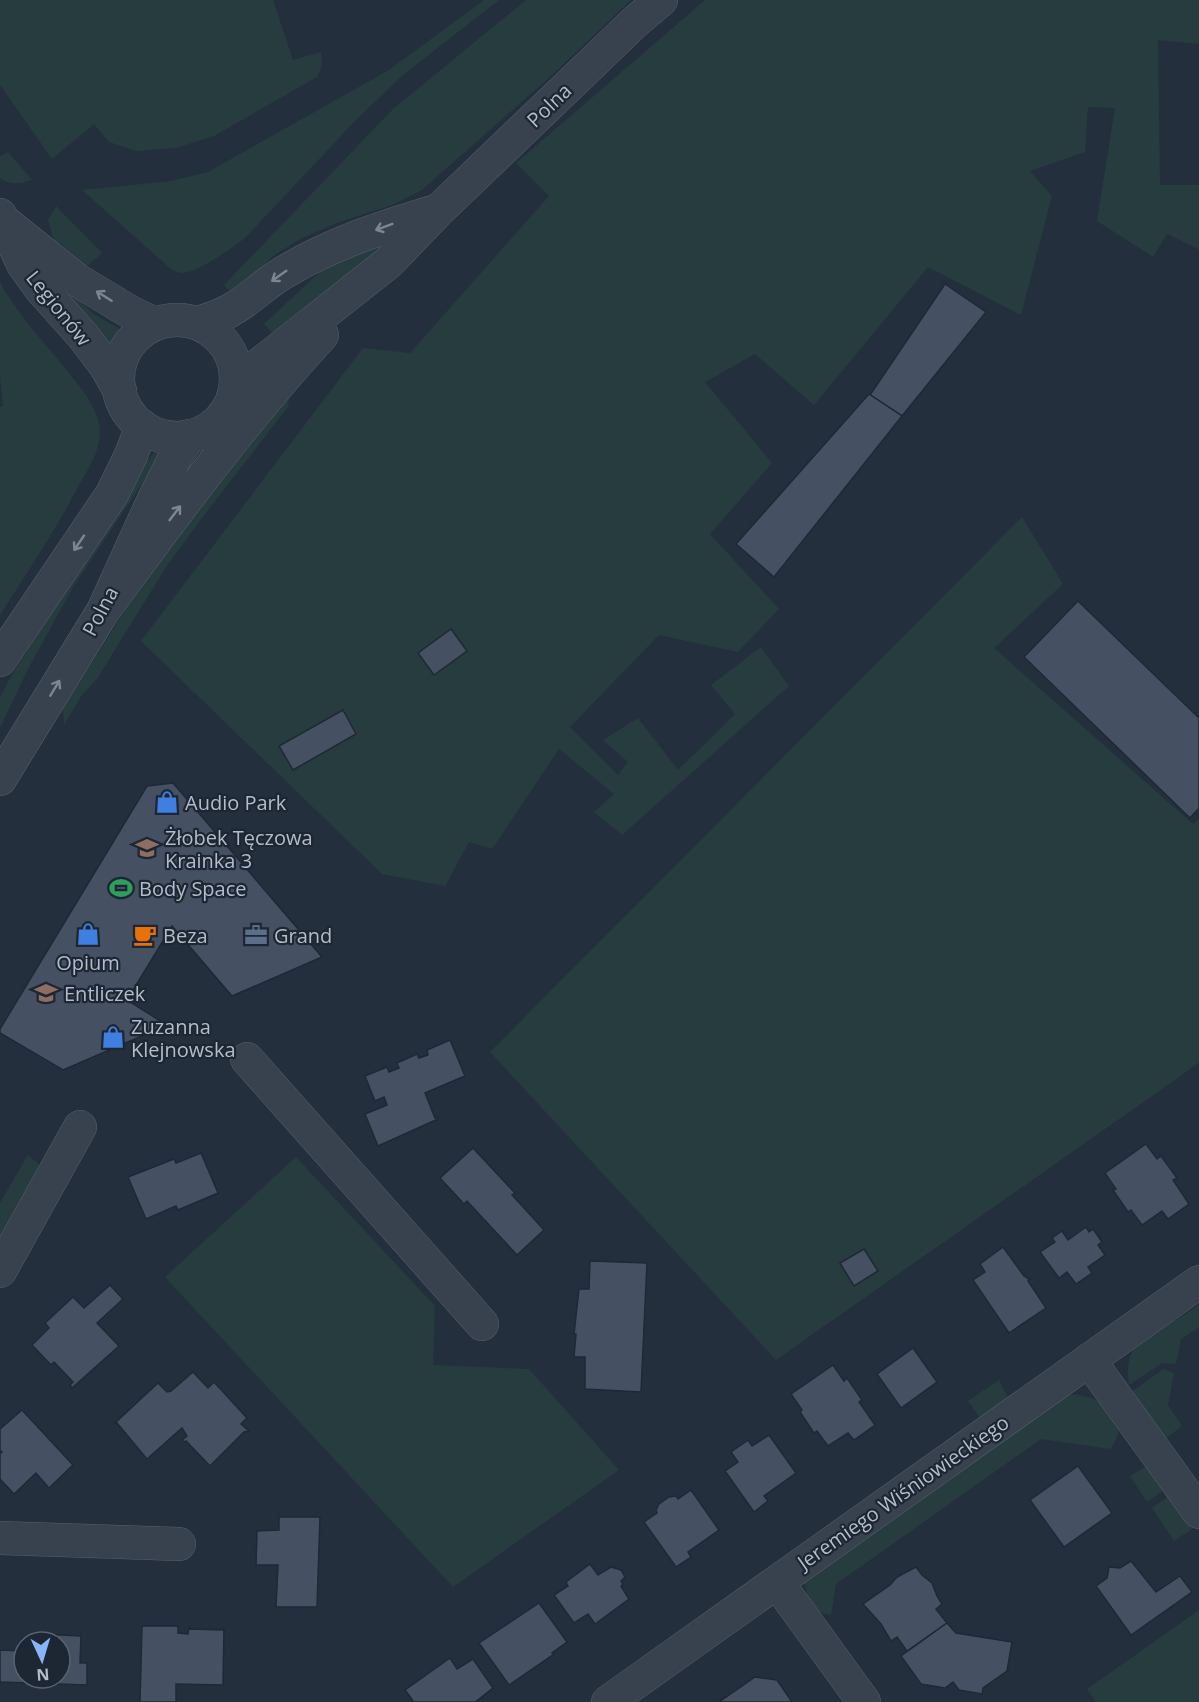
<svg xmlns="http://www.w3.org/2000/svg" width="1199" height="1702" font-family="'Open Sans',sans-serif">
<rect width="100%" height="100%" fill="#242f3e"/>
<g fill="#263c3f">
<path d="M0 0H273L293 60 321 52 322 65 317 77 214 136 176 148 136 151 109 142 94 124 52 159 0 85Z"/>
<path d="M484 0H499L403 75 355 121 246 237C234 247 196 274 181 273 178 273 175 271 172 270L82 190 171 181 208 172 389 70Z"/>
<path d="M526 0H631L551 76 422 190 392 205 337 223 302 238 273 256 241 289 230 291 224 285 393 109Z"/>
<path d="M705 0H1199V44L1158 40 1160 185H1199V249L1167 234 1153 257 1097 221 1115 108 1088 107 1085 152 1030 171 1052 196 1021 315 928 267 814 405 755 354 705 382 772 463 710 534 779 609 738 652 659 635 570 727 618 775 628 762 603 740 638 718 678 770 735 714 711 685 761 647 789 686 622 835 594 812 614 794 559 749 492 849 469 842 445 886 382 874 141 641 363 348 410 353 549 196 516 163Z"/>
<path d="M8 152 32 180C21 183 9 186 0 178V156Z"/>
<path d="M56 206 102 253 86 267 61 244 56 247 48 220Z"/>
<path d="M409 230 280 341 264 324 320 272 343 259Z"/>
<path d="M46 271 94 314 125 332 110 356Z"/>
<path d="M0 282C19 319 58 356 83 391 93 405 103 423 99 441 96 459 84 475 76 491 53 534 26 574 0 615V407L3 406 0 376Z"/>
<path d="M284 395 289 399 288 407 208 510 166 567 97 679 82 695 64 725 63 708 141 585Z"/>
<path d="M162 444V451L149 473 73 587 28 669 0 728V698L9 680 145 463Z"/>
<path d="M1022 517 1063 584 994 648 1193 824 1199 819V1063L776 1360 490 1052Z"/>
<path d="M28 1155 43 1168 0 1241V1203Z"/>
<path d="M296 1157 435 1306 433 1365 529 1369 619 1470 453 1587 165 1277Z"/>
<path d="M1199 1305V1327L1181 1339 1176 1364 1162 1363 1129 1385C1124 1349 1139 1339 1165 1319L1176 1320Z"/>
<path d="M1163 1369 1174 1373 1168 1405 1182 1426 1165 1439 1132 1392Z"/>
<path d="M999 1380 1010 1402 982 1421 968 1401Z"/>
<path d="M1068 1394C1100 1397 1101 1401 1120 1425L1117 1437 1111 1449 1041 1439 836 1584 831 1615 812 1611 804 1582Z"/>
<path d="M1147 1466 1165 1489 1147 1502 1130 1476Z"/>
<path d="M1169 1496 1192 1529 1174 1541 1152 1508Z"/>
<path d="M1199 1610V1702H1096L1087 1689Z"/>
</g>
<g fill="#455162" stroke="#1f2835" stroke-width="1.5" fill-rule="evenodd">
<path d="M945 284 986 312 902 416 870 395Z"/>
<path d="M869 394 902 416 774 577 736 544Z"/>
<path d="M1078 601 1199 718V808L1190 818 1024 657Z"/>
<path d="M451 629 467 651 434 675 418 653Z"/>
<path d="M343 710 356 734 293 770 279 746Z"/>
<path d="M173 783 322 957 232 996 172 926 127 1000 162 1022 158 1029 63 1070 0 1033V1029L147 786Z"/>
<path d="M450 1040 465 1076 425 1093 435 1118 438 1117V1119L378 1146 365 1114 387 1105 384 1097 375 1101 365 1076 387 1067 389 1072 399 1068 397 1063 417 1054 419 1058 428 1055 427 1050Z"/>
<path d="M1146 1144 1157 1159 1161 1156 1177 1178 1173 1180 1189 1204 1168 1219 1162 1211 1142 1225 1131 1210 1128 1212 1113 1190 1116 1189 1105 1173Z"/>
<path d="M473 1148 515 1193 512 1195 544 1230 517 1255 467 1201 464 1204 440 1178Z"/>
<path d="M201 1153 218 1193 178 1210 176 1206 146 1219 128 1177 174 1159 176 1163Z"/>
<path d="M1086 1227 1089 1232 1093 1229 1102 1242 1098 1245 1105 1255 1088 1267 1092 1273 1076 1284 1067 1272 1059 1278 1040 1252 1055 1242 1052 1238 1062 1231 1068 1240Z"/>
<path d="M1003 1247 1024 1276 1029 1279 1028 1281 1046 1308 1009 1333 973 1280 985 1272 980 1264Z"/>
<path d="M864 1249 878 1271 854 1286 840 1263Z"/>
<path d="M590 1261 647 1263 641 1392 585 1389V1357H574L576 1334H574L579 1289H589Z"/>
<path d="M110 1285 123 1299 97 1323 119 1346 72 1388 70 1385 73 1382 54 1362 51 1365 32 1345 49 1328 45 1323 73 1297 84 1308Z"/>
<path d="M913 1348 937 1382 901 1408 877 1374Z"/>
<path d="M833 1365 844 1381 847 1378 862 1400 859 1402 875 1425 854 1440 848 1433 828 1446 817 1431 814 1433 800 1412 802 1410 791 1394Z"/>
<path d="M193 1372 208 1388 214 1382 247 1418 241 1424 249 1431 244 1432 210 1466 186 1441 184 1442 182 1440 187 1436 182 1428 147 1459 117 1423H115L158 1383 167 1392 171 1391Z"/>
<path d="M22 1410 73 1465 49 1488 36 1473 14 1494 0 1479V1453L2 1452 0 1450V1429Z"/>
<path d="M769 1435 796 1473 764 1496 768 1501 754 1512 725 1471 738 1462 731 1452 748 1440 752 1446Z"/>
<path d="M1078 1466 1112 1513 1064 1547 1030 1500Z"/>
<path d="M691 1490 719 1530 688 1552 691 1557 676 1567 644 1522 657 1513 656 1510 659 1504 669 1497 676 1496 678 1499Z"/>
<path d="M279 1517H320L317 1607H276L278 1565H256L257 1531 279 1530Z"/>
<path d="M1131 1561 1156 1592 1180 1576 1192 1592 1131 1635 1096 1586 1107 1578 1109 1567 1120 1568Z"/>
<path d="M590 1564 598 1575 611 1567 621 1570 625 1577 621 1581 623 1584 621 1586 629 1599 595 1624 588 1614 574 1623 554 1595 568 1586 566 1582Z"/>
<path d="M916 1567 922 1575 932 1583 937 1596 942 1604 936 1609 947 1623 907 1651 897 1637 891 1641 881 1624 863 1604 890 1585 897 1577Z"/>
<path d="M539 1603 567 1642 552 1653 554 1654 509 1685 479 1643Z"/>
<path d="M947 1623 956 1633 1012 1642 1007 1671 983 1688 982 1694 959 1690 953 1682 945 1688 921 1684 901 1656Z"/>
<path d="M142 1626H178V1633L188 1634 189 1627H190V1629L223 1630 224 1628 223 1685 176 1684V1702H140Z"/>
<path d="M39 1634 81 1636 80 1663H87V1685L0 1682V1650L21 1651 22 1639 39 1640ZM24 1642H60V1678H24Z"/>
<path d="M450 1658 457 1669 473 1659 493 1688 475 1702H414L405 1690Z"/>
<path d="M755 1677 777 1680 792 1702H719Z"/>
</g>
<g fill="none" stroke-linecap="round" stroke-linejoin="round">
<g stroke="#565f6c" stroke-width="34">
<g id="minor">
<path d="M247 1059 482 1324"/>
<path d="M0 1271 80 1127"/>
<path d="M1089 1360 1199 1512"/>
<path d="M0 1538 179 1544"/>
<path d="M777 1582 864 1702"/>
<path d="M608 1702 1199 1282"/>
</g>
</g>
<g stroke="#565f6c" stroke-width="34">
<g id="tertiary">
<path d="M0 215 23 264 41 289 83 336 105 365 120 391"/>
<path d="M6 223 77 280 130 312 155 324"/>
<circle cx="177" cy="379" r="59"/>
<path d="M198 323C211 319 224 315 236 307 254 296 269 280 288 270 334 243 385 226 436 211"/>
<path d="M236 383 388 263 438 211 636 21 661 0"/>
<path d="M103 611C173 516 242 422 322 335"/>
<path d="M0 660 112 494 131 455 142 426"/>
<path d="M0 779 103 611 154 499 177 454 190 436"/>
</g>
</g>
<use href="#minor" stroke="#38414e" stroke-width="33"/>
<use href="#tertiary" stroke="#38414e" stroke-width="33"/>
</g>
<defs><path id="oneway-shaft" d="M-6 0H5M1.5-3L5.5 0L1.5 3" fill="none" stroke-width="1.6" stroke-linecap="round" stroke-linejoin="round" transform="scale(1.5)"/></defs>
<g stroke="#7c8592">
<use href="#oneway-shaft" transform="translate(384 227) rotate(160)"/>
<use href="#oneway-shaft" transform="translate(279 276) rotate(145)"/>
<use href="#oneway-shaft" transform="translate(104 296) rotate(-148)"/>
<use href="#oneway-shaft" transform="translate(175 513) rotate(-53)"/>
<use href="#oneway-shaft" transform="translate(79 543) rotate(124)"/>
<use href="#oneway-shaft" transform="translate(55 688) rotate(-59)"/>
</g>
<defs>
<g id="shop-bare" transform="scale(1.8)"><path d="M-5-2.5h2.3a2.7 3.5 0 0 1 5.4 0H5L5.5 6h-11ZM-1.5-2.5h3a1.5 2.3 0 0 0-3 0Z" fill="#3f7fe0" stroke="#1d2633" stroke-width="2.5" paint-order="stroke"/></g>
<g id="school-bare" transform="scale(1.8)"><path d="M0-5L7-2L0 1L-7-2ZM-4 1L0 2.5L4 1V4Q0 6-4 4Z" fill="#8d6e63" stroke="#1d2633" stroke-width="2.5" paint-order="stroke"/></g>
<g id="stadium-bare" transform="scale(1.8)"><path d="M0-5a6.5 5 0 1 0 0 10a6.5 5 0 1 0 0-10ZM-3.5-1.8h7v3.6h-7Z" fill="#2e9e5b" stroke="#1d2633" stroke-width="2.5" paint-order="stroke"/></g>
<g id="cafe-bare" transform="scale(1.8)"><path d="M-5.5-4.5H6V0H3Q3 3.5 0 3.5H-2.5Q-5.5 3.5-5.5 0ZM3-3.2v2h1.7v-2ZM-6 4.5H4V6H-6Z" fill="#e8710a" stroke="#1d2633" stroke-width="2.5" paint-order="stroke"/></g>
<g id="office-bare" transform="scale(1.8)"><path d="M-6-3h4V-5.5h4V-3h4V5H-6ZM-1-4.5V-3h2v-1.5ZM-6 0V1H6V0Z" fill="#5c6f8a" stroke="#1d2633" stroke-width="2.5" paint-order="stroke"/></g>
</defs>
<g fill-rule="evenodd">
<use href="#shop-bare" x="167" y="802"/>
<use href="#school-bare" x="147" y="848"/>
<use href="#stadium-bare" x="121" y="888"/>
<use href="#shop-bare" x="88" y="934"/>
<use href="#cafe-bare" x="145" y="935"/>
<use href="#office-bare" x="256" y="935"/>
<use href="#school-bare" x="46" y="993"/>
<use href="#shop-bare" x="113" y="1037"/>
</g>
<g text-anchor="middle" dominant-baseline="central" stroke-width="4.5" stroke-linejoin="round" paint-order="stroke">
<g font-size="20" fill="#b4bcc9" stroke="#1d2633">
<text transform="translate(549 105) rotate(-44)">Polna</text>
<text transform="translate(59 308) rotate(51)">Legionów</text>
<text transform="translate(100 611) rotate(-62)">Polna</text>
<text transform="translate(903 1492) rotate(-35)">Jeremiego Wiśniowieckiego</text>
</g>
<g font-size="20" fill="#b4bcc9" stroke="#1d2633" text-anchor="start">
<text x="185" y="802">Audio Park</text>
<text x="165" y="837">Żłobek Tęczowa<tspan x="165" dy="23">Krainka 3</tspan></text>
<text x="139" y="888">Body Space</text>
<text x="163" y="935">Beza</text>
<text x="274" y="935">Grand</text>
<text x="88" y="962" text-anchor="middle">Opium</text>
<text x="64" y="993">Entliczek</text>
<text x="131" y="1026">Zuzanna<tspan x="131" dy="23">Klejnowska</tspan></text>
</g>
</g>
<g transform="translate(42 1660) rotate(176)"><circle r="28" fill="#1d2633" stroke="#59626f" stroke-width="1.5"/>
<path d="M0-4.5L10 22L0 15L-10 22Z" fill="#8ab4f8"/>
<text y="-9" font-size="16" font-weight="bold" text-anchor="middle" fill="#b4bcc9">N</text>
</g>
</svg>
